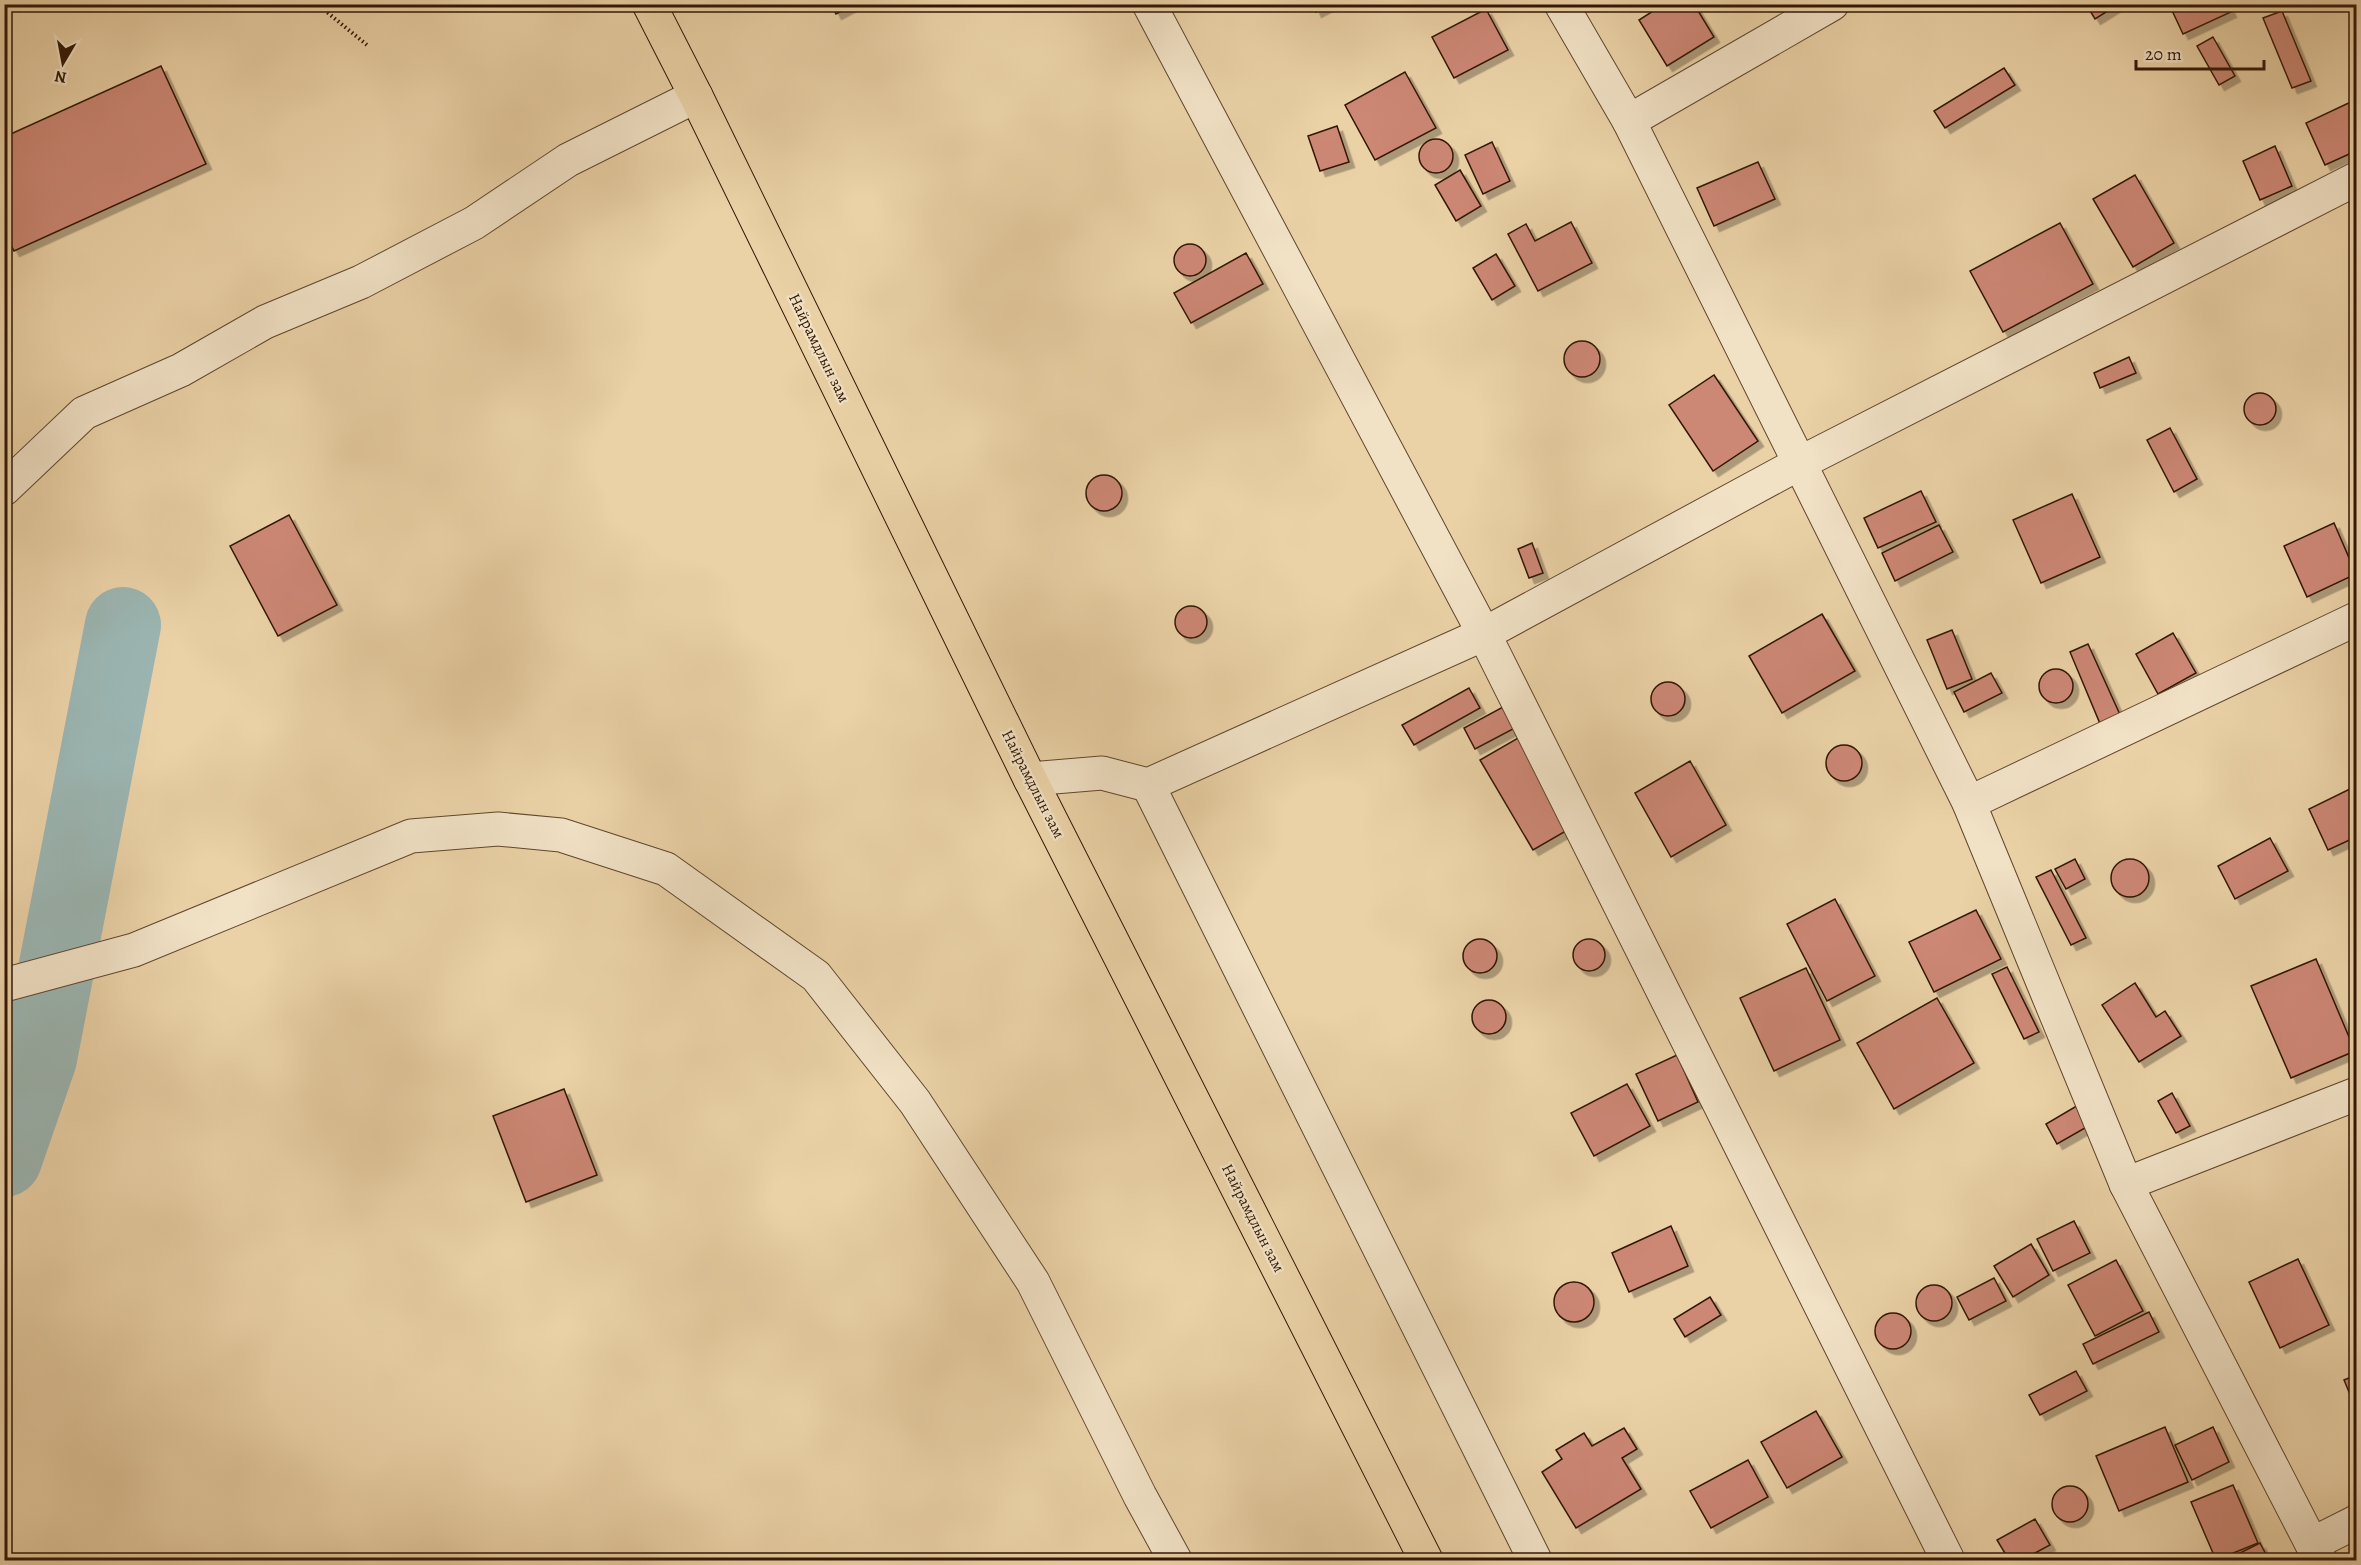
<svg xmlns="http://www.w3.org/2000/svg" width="2361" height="1565" font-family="Alegreya,serif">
<defs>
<filter id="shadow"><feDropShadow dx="5.5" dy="5.5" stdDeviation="0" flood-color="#0004"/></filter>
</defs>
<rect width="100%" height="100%" fill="#ead1a6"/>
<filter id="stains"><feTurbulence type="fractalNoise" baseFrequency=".00333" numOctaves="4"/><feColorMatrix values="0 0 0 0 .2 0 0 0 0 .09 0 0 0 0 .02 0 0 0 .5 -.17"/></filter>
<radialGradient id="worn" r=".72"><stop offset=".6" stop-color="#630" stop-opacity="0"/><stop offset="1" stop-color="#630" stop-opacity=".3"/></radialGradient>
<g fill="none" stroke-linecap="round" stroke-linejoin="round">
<path stroke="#9bb5b1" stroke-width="76" d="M4 1159 39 1058 123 625"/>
</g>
<g fill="#cc8775" stroke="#321704" stroke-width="1.5" filter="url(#shadow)">
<path d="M831 4H855L836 14Z"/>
<path d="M1313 4H1331L1316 12Z"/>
<path d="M1664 4H1694L1714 37 1667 66 1639 20Z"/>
<path d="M2086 4H2119L2095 19Z"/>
<path d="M2169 4H2227L2231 12 2183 34Z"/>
<path d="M1486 9 1508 50 1454 78 1432 37Z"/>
<path d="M2282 11 2311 81 2292 88 2263 18Z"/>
<path d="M2213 37 2235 76 2219 85 2197 46Z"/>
<path d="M161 66 206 164 14 251 4 231V137Z"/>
<path d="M2004 68 2015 85 1945 128 1934 111Z"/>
<path d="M1405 72 1436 128 1375 160 1345 105Z"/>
<path d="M2355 100 2356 151 2325 165 2306 123Z"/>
<path d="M1337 126 1349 162 1320 171 1308 136Z"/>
<circle cx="1436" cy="156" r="17"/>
<path d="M1492 142 1510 181 1483 194 1465 155Z"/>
<path d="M2275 146 2292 186 2260 200 2243 161Z"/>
<path d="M1758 162 1775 199 1714 226 1697 188Z"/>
<path d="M1460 170 1481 206 1456 221 1435 185Z"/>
<path d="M2135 175 2174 243 2133 267 2093 199Z"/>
<path d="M1571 222 1592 263 1538 291 1508 234 1526 224 1535 241Z"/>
<path d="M2060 223 2093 284 2003 332 1970 271Z"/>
<circle cx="1190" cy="260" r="16"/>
<path d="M1246 253 1263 284 1191 323 1174 293Z"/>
<path d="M1496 254 1515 286 1492 300 1473 268Z"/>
<circle cx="1582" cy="359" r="18"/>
<path d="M2129 357 2136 373 2100 388 2094 373Z"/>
<path d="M1714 375 1758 441 1713 471 1669 405Z"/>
<circle cx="2260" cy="409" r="16"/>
<path d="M2170 428 2197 479 2174 492 2147 440Z"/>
<circle cx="1104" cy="493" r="18"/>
<path d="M1921 491 1936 522 1878 548 1864 518Z"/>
<path d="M2072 494 2100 557 2041 583 2013 520Z"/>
<path d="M289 515 337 605 278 636 230 546Z"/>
<path d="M2334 523 2356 574 2307 597 2284 546Z"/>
<path d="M1939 525 1953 552 1895 581 1882 553Z"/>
<path d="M1532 543 1543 573 1529 578 1518 549Z"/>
<circle cx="1191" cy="622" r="16"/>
<path d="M1822 614 1855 671 1782 713 1749 656Z"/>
<path d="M1952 630 1972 679 1947 689 1927 640Z"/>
<path d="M2173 633 2196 673 2158 694 2136 654Z"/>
<path d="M2088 644 2122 719 2101 726 2070 652Z"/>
<circle cx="2056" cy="686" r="17"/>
<path d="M1991 673 2002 693 1964 712 1954 692Z"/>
<circle cx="1668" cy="699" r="17"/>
<path d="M1469 688 1480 708 1414 745 1402 725Z"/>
<path d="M1516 700 1528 721 1475 749 1464 728Z"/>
<path d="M1525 734 1578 824 1533 850 1480 760Z"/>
<circle cx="1844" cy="763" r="18"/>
<path d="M1690 761 1726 825 1671 857 1635 793Z"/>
<path d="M2356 786V837L2328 850 2309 809Z"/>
<path d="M2270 838 2288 871 2235 899 2218 866Z"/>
<circle cx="2130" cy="878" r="19"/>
<path d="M2075 859 2085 879 2066 889 2055 869Z"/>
<path d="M2051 870 2086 938 2071 945 2036 877Z"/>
<path d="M1835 899 1875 976 1827 1001 1787 924Z"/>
<path d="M1976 910 2001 959 1934 992 1909 942Z"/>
<circle cx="1589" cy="955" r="16"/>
<circle cx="1480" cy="956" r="17"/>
<path d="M2316 959 2355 1051 2291 1078 2251 986Z"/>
<path d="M2007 967 2039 1032 2024 1039 1992 974Z"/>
<path d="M1806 968 1840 1040 1774 1071 1740 998Z"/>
<path d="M2135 983 2156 1017 2165 1011 2181 1036 2139 1062 2102 1005Z"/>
<path d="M1937 998 1974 1063 1894 1109 1857 1043Z"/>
<circle cx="1489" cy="1017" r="17"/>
<path d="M1677 1055 1698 1102 1658 1121 1636 1074Z"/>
<path d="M1627 1084 1650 1126 1594 1156 1571 1113Z"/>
<path d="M564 1089 597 1175 526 1202 493 1116Z"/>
<path d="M2172 1093 2190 1126 2176 1133 2158 1101Z"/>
<path d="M2080 1104 2092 1124 2057 1144 2046 1124Z"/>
<path d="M2074 1221 2090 1253 2053 1271 2037 1239Z"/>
<path d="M1671 1226 1688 1266 1629 1292 1612 1253Z"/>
<path d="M2031 1244 2049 1275 2013 1297 1994 1266Z"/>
<path d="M2298 1259 2329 1325 2280 1348 2249 1282Z"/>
<path d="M2116 1260 2143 1311 2095 1336 2068 1285Z"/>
<path d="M1994 1278 2006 1301 1969 1320 1957 1297Z"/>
<circle cx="1574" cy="1302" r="20"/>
<circle cx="1934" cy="1303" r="18"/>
<path d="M1710 1297 1721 1315 1685 1337 1674 1319Z"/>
<path d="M2149 1312 2159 1332 2093 1364 2083 1344Z"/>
<circle cx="1893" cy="1331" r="18"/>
<path d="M2076 1371 2087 1391 2040 1415 2029 1395Z"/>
<path d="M2356 1375V1409L2344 1380Z"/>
<path d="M1816 1411 1842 1457 1787 1488 1761 1442Z"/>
<path d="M2165 1427 2188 1482 2119 1511 2096 1456Z"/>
<path d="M2213 1427 2229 1462 2192 1480 2175 1445Z"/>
<path d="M1624 1428 1637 1449 1622 1458 1641 1489 1576 1528 1542 1472 1562 1459 1556 1450 1584 1433 1592 1446Z"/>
<path d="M1748 1460 1768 1497 1711 1528 1690 1491Z"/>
<path d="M2233 1485 2258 1543 2216 1560 2191 1502Z"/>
<circle cx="2070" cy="1504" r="18"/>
<path d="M2035 1519 2050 1545 2022 1560H2009L1997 1540Z"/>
<path d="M2260 1543 2269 1560H2226Z"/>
</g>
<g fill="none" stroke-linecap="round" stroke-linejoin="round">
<g stroke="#60462c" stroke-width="35">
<g id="minor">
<path d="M1149 4 1484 634 1948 1560"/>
<path d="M1561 4 1629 121 1969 803 2126 1184 2320 1560"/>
<path d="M1629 121 1832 4"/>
<path d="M4 489 84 413 181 370 265 322 361 282 474 223 568 160 696 96"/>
<path d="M1030 779 1102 773 1148 785 1484 634 1800 463 2356 179"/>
<path d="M1148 785 1535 1560"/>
<path d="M1969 803 2356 619"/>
<path d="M4 985 134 950 411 836 498 829 561 835 666 869 816 976 915 1102 1033 1282 1140 1496 1175 1560"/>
<path d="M2126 1184 2356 1094"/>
<path d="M2312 1544 2356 1522"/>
</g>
</g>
<g stroke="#321704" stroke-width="35">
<path id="major" d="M649 4 696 96 1030 779 1426 1560"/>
</g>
<path stroke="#321704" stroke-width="4" stroke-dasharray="1.5 3" stroke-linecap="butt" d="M317 4 367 45"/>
<use href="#minor" stroke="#f1e1c5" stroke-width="33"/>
<use href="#major" stroke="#ead1a6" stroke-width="33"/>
</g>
<g text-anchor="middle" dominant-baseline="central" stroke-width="4.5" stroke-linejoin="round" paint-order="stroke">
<g font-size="16" fill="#321704" stroke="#f1e1c5">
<text transform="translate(819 348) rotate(64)">Найрамдлын зам</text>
<text transform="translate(1033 784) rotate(63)">Найрамдлын зам</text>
<text transform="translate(1253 1218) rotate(63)">Найрамдлын зам</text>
</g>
</g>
<rect width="2361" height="1565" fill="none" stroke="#ead1a6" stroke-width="24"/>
<rect x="6" y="6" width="2349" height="1553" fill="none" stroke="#321704" stroke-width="3"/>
<rect x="12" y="12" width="2337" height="1541" fill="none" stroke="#321704" stroke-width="1.5"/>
<g transform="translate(63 63) rotate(190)" stroke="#f1e1c5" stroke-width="4.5" paint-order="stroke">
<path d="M0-4.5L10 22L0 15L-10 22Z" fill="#321704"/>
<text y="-9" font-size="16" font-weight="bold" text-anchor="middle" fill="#321704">N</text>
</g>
<path d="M2136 60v9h128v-9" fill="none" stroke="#321704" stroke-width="3"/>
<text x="2145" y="60" font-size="18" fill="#321704" stroke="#f1e1c5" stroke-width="4.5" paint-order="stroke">20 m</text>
<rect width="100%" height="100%" filter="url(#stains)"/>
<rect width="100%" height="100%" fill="url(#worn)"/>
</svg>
